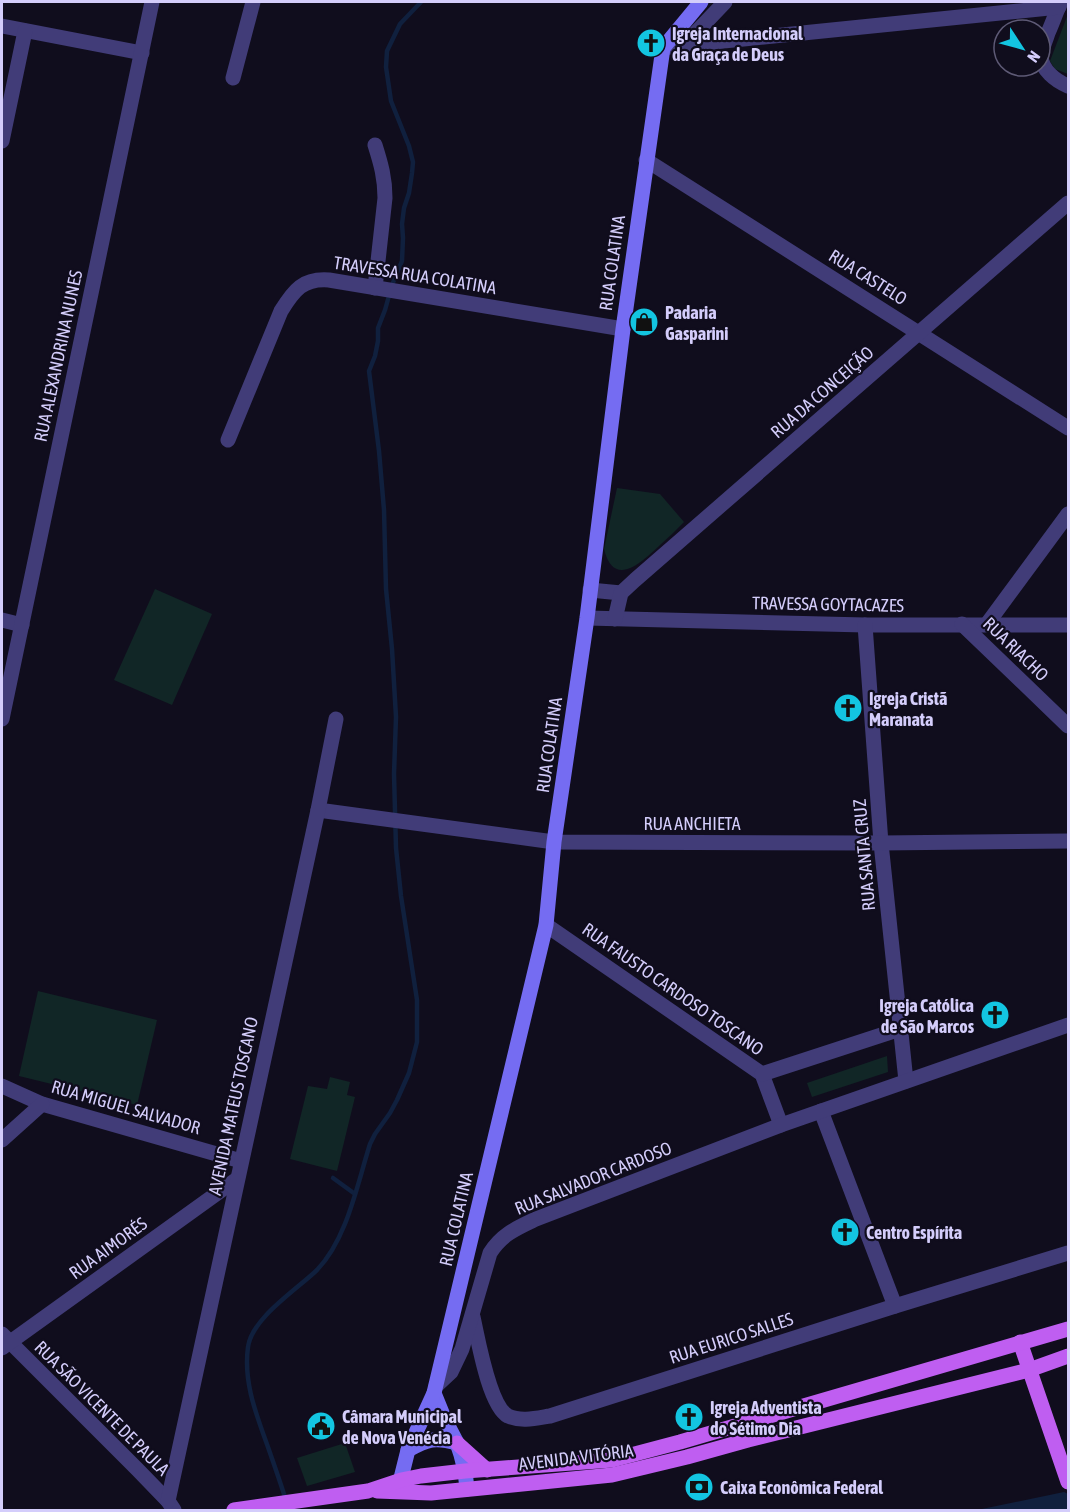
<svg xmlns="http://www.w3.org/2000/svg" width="1070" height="1512" font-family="'Asap Condensed',sans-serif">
<rect width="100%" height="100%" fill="#100d1d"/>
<g fill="#112626">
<path d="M1068 14V74L1055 69 1050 61Z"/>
<path d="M617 488 660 494 684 522C676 530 668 538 660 545 643 561 614 590 604 549Z"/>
<path d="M155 589 212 614 172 705 114 680Z"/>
<path d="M38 991 157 1020 137 1105 19 1076Z"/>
<path d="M887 1056 888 1072 812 1097 807 1083Z"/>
<path d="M330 1077 350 1082 347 1095 355 1097 337 1171 290 1159 308 1086 327 1089Z"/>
<path d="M345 1443 355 1472 307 1486 297 1458Z"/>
</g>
<path fill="#10203e" d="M1064 1492 1068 1494V1510H977Z"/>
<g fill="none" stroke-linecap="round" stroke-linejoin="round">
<g stroke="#10203e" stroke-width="4.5">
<path d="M333 1178 355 1194"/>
<path d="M289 1510C283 1490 276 1470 269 1450 257 1416 243 1383 248 1347 252 1318 296 1290 317 1270 347 1239 357 1185 370 1144L375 1134 390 1113 397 1100 409 1073 417 1042V1000L401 896 396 848 394 774 396 717 392 649 386 589 384 510 379 451 369 371 375 356 378 341V328L385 310 392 285 402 261 403 238 402 224 404 208 409 193 412 173 413 162 409 146 391 101 386 67 387 51 400 24 421 2"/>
</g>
<g stroke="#413c78" stroke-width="15">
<path d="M1061 2C1056 12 1053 22 1048 33 1046 40 1042 48 1041 55 1041 70 1056 81 1068 86"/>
<path d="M2 26 142 53"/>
<path d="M684 45 725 2"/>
<path d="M663 48 684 45 1059 7"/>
<path d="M233 78 253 2"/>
<path d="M2 141 25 31"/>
<path d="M375 145C381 164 385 178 385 198L375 288"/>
<path d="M646 160 1068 428"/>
<path d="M228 440 281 311C294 290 303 278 329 280L623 329"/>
<path d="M590 590 621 593"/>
<path d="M587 618 865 625H1068"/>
<path d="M615 619 621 593 635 580 1068 203"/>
<path d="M2 620 22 625"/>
<path d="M962 624 1068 726"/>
<path d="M987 624 1068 514"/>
<path d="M865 625 881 843 906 1081"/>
<path d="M2 719 152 2"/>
<path d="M318 810 554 842 881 843 1068 841"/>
<path d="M546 925 762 1074 781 1125"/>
<path d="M762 1074 900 1029"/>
<path d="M2 1086 42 1104 241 1161"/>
<path d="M821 1111 895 1306"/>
<path d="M2 1140 42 1104"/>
<path d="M473 1317C478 1339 489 1406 508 1416 521 1422 537 1418 550 1416L895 1306 1068 1253"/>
<path d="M2 1334 137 1469 168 1501 174 1510"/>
<path d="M2 1348 237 1179"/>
<path d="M436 1386 451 1372 462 1349 490 1253C502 1234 517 1228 536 1219L781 1125 1068 1025"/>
<path d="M168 1501 318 810 336 719"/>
</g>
<g stroke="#756cf2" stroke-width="15">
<path d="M434 1393 445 1420 457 1443 461 1455 465 1471 467 1489"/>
<path d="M408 1450C428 1439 435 1437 457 1443"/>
<path d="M398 1490 408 1450 434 1393 546 925 554 842 587 618 623 329 663 48 701 2"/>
</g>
<g stroke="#bf5ef1" stroke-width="15">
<path d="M1020 1342 1068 1482"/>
<path d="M457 1443 487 1470"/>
<path d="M377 1491 431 1493 612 1475 687 1457 748 1440 1029 1370 1068 1356"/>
<path d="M234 1510 368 1491 401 1480 421 1476 465 1471 612 1460 680 1442 1068 1329"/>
</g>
</g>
<defs>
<g id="church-disc" transform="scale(1.5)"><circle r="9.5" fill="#13c5e1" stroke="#100d1d"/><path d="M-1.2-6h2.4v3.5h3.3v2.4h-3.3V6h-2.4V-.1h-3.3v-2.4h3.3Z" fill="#111"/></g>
<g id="shop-disc" transform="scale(1.5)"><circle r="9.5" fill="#13c5e1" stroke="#100d1d"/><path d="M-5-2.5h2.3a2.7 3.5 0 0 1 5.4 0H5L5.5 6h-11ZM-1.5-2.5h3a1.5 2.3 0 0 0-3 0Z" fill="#111"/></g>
<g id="civic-disc" transform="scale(1.5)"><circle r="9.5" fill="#13c5e1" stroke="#100d1d"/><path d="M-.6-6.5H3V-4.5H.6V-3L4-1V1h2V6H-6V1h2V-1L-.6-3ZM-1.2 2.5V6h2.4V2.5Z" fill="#111"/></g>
<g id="bank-disc" transform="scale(1.5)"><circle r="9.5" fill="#13c5e1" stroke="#100d1d"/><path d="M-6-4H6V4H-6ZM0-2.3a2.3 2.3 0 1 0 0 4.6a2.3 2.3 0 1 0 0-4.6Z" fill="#111"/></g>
</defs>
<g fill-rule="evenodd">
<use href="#church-disc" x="651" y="43"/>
<use href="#shop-disc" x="644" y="322"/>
<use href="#church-disc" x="848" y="708"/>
<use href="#church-disc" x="995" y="1015"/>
<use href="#church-disc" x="845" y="1232"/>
<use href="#church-disc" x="689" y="1417"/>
<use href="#civic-disc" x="321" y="1426"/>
<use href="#bank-disc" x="699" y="1487"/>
</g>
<g text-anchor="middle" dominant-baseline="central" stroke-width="4.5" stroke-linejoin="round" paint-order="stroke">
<g font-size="18" font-weight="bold" fill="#d4cdfb" stroke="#100d1d" text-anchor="start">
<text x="672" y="33">Igreja Internacional<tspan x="672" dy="21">da Graça de Deus</tspan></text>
<text x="665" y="312">Padaria<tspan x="665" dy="21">Gasparini</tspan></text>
<text x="869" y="698">Igreja Cristã<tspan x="869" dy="21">Maranata</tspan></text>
<text x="974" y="1005" text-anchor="end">Igreja Católica<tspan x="974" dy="21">de São Marcos</tspan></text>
<text x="866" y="1232">Centro Espírita</text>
<text x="710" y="1407">Igreja Adventista<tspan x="710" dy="21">do Sétimo Dia</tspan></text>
<text x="342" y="1416">Câmara Municipal<tspan x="342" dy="21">de Nova Venécia</tspan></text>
<text x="720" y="1487">Caixa Econômica Federal</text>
</g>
<g font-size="18" fill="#d4cdfb" stroke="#100d1d">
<text transform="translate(612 263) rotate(-82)">RUA COLATINA</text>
<text transform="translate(415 275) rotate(9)">TRAVESSA RUA COLATINA</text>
<text transform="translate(868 277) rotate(32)">RUA CASTELO</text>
<text transform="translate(58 356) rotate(-78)">RUA ALEXANDRINA NUNES</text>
<text transform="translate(822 392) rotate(-41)">RUA DA CONCEIÇÃO</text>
<text transform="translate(828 604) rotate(1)">TRAVESSA GOYTACAZES</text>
<text transform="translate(1016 649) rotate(44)">RUA RIACHO</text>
<text transform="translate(549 745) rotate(-82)">RUA COLATINA</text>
<text x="692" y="823">RUA ANCHIETA</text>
<text transform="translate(864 855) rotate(-95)">RUA SANTA CRUZ</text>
<text transform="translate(673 989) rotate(35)">RUA FAUSTO CARDOSO TOSCANO</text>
<text transform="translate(233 1106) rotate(-78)">AVENIDA MATEUS TOSCANO</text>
<text transform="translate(126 1107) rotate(16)">RUA MIGUEL SALVADOR</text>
<text transform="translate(593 1178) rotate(-22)">RUA SALVADOR CARDOSO</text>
<text transform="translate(456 1219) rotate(-77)">RUA COLATINA</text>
<text transform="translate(108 1248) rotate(-36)">RUA AIMORÉS</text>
<text transform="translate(731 1338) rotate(-18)">RUA EURICO SALLES</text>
<text transform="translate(102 1408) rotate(45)">RUA SÃO VICENTE DE PAULA</text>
<text transform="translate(576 1457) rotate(-7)">AVENIDA VITÓRIA</text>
</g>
</g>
<rect width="1070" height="1512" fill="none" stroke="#d4cdfb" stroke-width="6"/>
<g transform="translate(1022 48) rotate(126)"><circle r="28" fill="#100d1d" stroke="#5e5a76" stroke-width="1.5"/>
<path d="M0-4.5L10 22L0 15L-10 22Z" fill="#13c5e1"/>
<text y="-9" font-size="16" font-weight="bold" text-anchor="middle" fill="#d4cdfb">N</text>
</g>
</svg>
